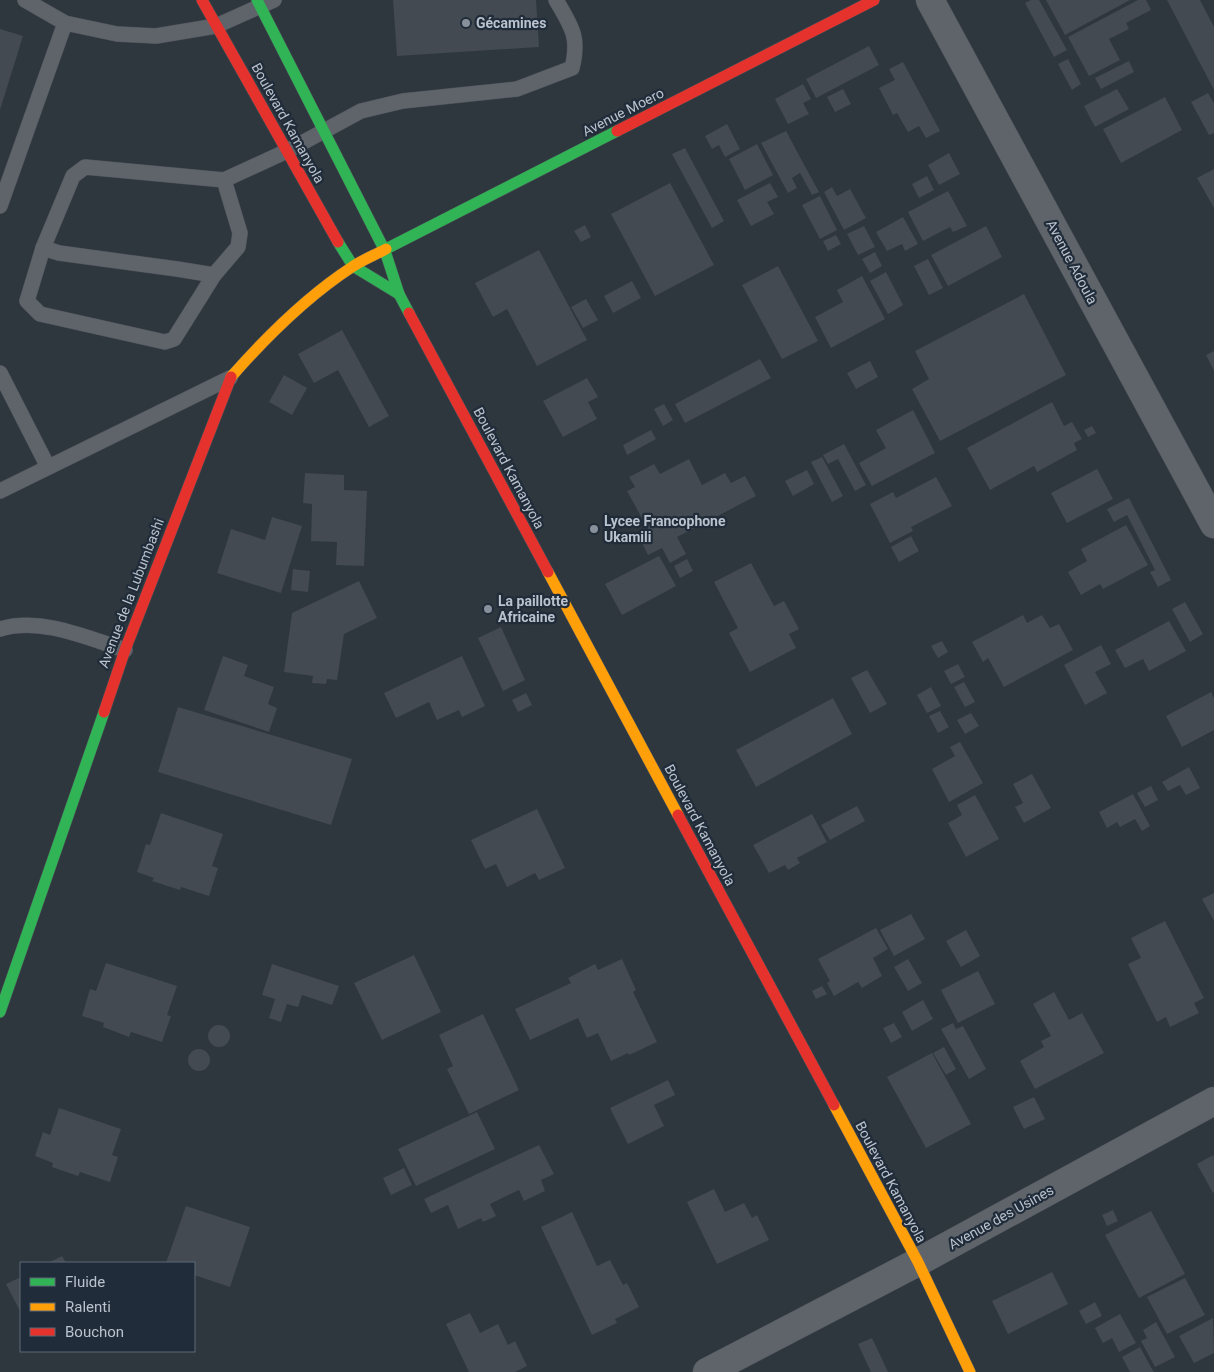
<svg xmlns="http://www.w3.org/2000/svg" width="1214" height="1372" font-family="Roboto,sans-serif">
<rect width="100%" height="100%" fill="#2e363e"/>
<g fill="#434a51">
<path d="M393 0H536L539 47 397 56Z"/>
<path d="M1031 0H1039L1067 50 1054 57 1025 3Z"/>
<path d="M1046 0H1130L1065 35Z"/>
<path d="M1138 0H1146L1151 10 1126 23 1129 29 1109 39 1120 60 1089 76 1068 37Z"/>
<path d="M1167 0H1200L1214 27V90Z"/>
<path d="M0 29 23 36 0 110Z"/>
<path d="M869 46 879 65 816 98 806 79Z"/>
<path d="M1068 59 1081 84 1072 90 1058 64Z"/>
<path d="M1129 61 1134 72 1101 89 1095 78Z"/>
<path d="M903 62 940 131 926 138 919 126 908 132 897 113 893 115 879 88 895 80 889 69Z"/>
<path d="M803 84 811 99 803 103 809 114 788 124 775 99Z"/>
<path d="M843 89 851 104 835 112 827 97Z"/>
<path d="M1117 89 1129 109 1095 127 1084 106Z"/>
<path d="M1208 93 1214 103V133L1209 135 1191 102Z"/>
<path d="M1165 97 1182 130 1121 163 1103 129Z"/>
<path d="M727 124 740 149 725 157 719 145 712 149 705 136Z"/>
<path d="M786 131 807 170 819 192 812 195 800 173 792 178 797 188 788 193 761 143Z"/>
<path d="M757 144 773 175 745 190 729 159Z"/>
<path d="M685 148 724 221 712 228 672 154Z"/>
<path d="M949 153 960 174 939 185 928 165Z"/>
<path d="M1214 169V208L1197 178Z"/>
<path d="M927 176 934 190 919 198 912 184Z"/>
<path d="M670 183 714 265 655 296 611 214Z"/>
<path d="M770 183 778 197 767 202 774 214 751 226 737 200Z"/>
<path d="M832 187 837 196 850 189 866 218 844 230 824 192Z"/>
<path d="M948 191 967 226 953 232 950 227 923 241 908 212Z"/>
<path d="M820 196 837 230 820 239 802 205Z"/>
<path d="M903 217 918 244 905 251 902 244 887 251 876 232Z"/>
<path d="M585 225 591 237 581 242 574 231Z"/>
<path d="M864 226 875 247 858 255 847 234Z"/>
<path d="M986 226 1002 257 948 286 931 255Z"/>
<path d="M836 235 841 244 828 251 823 241Z"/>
<path d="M539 250 587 340 537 366 507 309 493 317 475 283Z"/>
<path d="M875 252 882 266 870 273 862 259Z"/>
<path d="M928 259 943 288 929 295 914 266Z"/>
<path d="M778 266 818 341 782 359 742 285Z"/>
<path d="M886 272 903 305 888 314 870 281Z"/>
<path d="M862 276 885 319 831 348 815 317 843 302 837 290Z"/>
<path d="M632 281 641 298 613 313 604 296Z"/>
<path d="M1024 294 1066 375 940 441 912 389 929 379 915 351Z"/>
<path d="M586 299 598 320 583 328 571 307Z"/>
<path d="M342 330 389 416 369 427 338 370 314 383 298 354Z"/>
<path d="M1214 351V371L1206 355Z"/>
<path d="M760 359 771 378 685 423 675 404Z"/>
<path d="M870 361 878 377 856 389 847 373Z"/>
<path d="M284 375 307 388 292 415 269 402Z"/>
<path d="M587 378 598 397 588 402 597 419 563 437 543 401Z"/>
<path d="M1052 402 1064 426 1072 422 1082 439 1074 443 1077 450 1037 472 1034 466 990 490 967 448Z"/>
<path d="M664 404 673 420 663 426 654 409Z"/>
<path d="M913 410 935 453 872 486 859 463 886 448 876 430Z"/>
<path d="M1092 426 1096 433 1088 437 1084 430Z"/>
<path d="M651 430 656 439 627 455 623 445Z"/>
<path d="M844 444 866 485 855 491 838 459 828 464 823 455Z"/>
<path d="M822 457 843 496 832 502 811 462Z"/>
<path d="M689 459 702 485 725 473 731 483 745 476 756 496 677 537 686 554 670 563 662 548 648 555 638 535 648 529 627 491 635 487 629 477 654 464 660 474Z"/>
<path d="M1097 469 1113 499 1067 523 1051 493Z"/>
<path d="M807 470 814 484 793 496 785 481Z"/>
<path d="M305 473 344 475V490L367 491 364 566 336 565 337 542 311 541 312 504 303 503Z"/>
<path d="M936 477 952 506 911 527 913 531 890 543 870 504 893 492 896 498Z"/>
<path d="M1129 498 1171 580 1158 587 1150 572 1155 570 1127 515 1114 522 1107 509Z"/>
<path d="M272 517 302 526 281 593 217 573 231 529 265 540Z"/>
<path d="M1126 525 1148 565 1103 589 1100 584 1081 595 1068 572 1087 561 1081 549Z"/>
<path d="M911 536 919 551 899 562 891 547Z"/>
<path d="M659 556 676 586 622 615 605 584Z"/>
<path d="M687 559 693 571 680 578 674 566Z"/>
<path d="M751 563 774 606 784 601 799 629 789 634 796 648 750 672 729 633 738 628 714 582Z"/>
<path d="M293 569 310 571 308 592 291 590Z"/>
<path d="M359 581 377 618 344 634 337 680 327 679 326 684 312 683 313 676 284 672 292 613Z"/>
<path d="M1185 602 1203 634 1190 642 1172 609Z"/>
<path d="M1023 615 1027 623 1042 615 1050 628 1059 624 1073 650 1004 687 988 658 983 662 972 642Z"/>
<path d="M1169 621 1186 651 1149 671 1143 659 1125 668 1115 650Z"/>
<path d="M501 627 525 680 503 691 478 638Z"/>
<path d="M942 641 948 652 938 658 931 646Z"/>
<path d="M1101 645 1111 664 1095 672 1107 693 1085 705 1064 665Z"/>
<path d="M223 656 248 665 244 676 274 687 268 704 277 708 269 732 204 710Z"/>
<path d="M462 656 485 706 462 717 459 710 437 720 429 702 396 718 384 693Z"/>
<path d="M958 664 965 677 951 684 944 671Z"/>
<path d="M867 670 887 704 870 713 851 678Z"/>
<path d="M964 682 975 702 965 707 954 687Z"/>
<path d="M931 687 941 706 927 713 917 695Z"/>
<path d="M1211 692 1214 698V730L1182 747 1166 716Z"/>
<path d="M526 693 532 705 518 712 512 700Z"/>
<path d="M833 698 852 734 756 787 736 750Z"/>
<path d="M178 707 352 759 331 825 158 772Z"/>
<path d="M940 711 949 727 938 733 929 716Z"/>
<path d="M971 713 979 726 965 734 957 720Z"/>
<path d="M960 742 983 783 949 802 932 769 955 756 950 747Z"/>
<path d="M1189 767 1200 788 1186 795 1180 785 1168 791 1162 782Z"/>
<path d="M1032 774 1051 808 1024 823 1015 807 1023 803 1013 784Z"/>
<path d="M1151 786 1158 800 1145 807 1137 793Z"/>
<path d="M1133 794 1150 826 1142 831 1135 819 1120 827 1117 822 1107 828 1099 812Z"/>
<path d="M975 795 999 839 966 857 948 823 962 815 957 805Z"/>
<path d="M857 806 865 821 830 840 821 825Z"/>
<path d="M537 809 565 868 539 880 535 873 507 887 496 864 485 869 471 840Z"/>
<path d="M161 813 223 834 212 866 218 868 209 896 181 887 180 890 152 881 154 878 137 872 146 844 150 845Z"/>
<path d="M812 814 827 842 797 858 800 863 788 870 785 865 769 873 753 845Z"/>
<path d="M1214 893V921L1202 899Z"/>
<path d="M911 914 925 939 894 956 880 930Z"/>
<path d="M1165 921 1204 998 1194 1003 1199 1013 1170 1027 1166 1017 1157 1022 1128 964 1141 958 1131 938Z"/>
<path d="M876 928 888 949 873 958 882 976 862 988 858 982 834 996 827 983 830 981 818 959Z"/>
<path d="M966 930 980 956 961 967 946 941Z"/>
<path d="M414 955 441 1012 382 1040 354 983Z"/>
<path d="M622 959 636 990 633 992 657 1042 629 1055 628 1053 611 1061 598 1033 587 1038 578 1018 530 1040 515 1009 571 983 568 978 595 964 598 970Z"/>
<path d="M908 959 922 983 908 991 894 967Z"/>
<path d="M106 963 177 986 167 1015 171 1016 162 1042 131 1032 129 1037 103 1027 104 1023 82 1016 90 989 96 991Z"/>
<path d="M272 964 339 986 332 1005 302 995 298 1007 287 1004 281 1022 269 1018 275 999 262 995Z"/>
<path d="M978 971 995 1004 958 1023 941 990Z"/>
<path d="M822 986 827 994 816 999 812 991Z"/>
<path d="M1054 992 1069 1020 1082 1013 1104 1053 1035 1089 1020 1061 1044 1047 1041 1041 1051 1036 1033 1004Z"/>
<path d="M923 1000 933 1019 912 1031 902 1012Z"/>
<path d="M483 1014 519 1090 469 1114 447 1069 453 1066 439 1035Z"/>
<path d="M894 1023 902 1037 891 1043 883 1028Z"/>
<path d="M953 1023 956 1029 963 1026 986 1069 969 1079 941 1029Z"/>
<circle cx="219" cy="1036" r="11"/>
<path d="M944 1047 956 1069 946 1075 933 1053Z"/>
<circle cx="199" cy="1060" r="11"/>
<path d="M932 1053 971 1124 926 1148 887 1077Z"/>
<path d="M668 1080 675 1095 654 1105 664 1126 628 1144 610 1108Z"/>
<path d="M1034 1097 1045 1119 1024 1129 1013 1107Z"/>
<path d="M59 1108 121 1129 112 1155 118 1157 110 1182 80 1172 78 1176 52 1167 53 1163 35 1156 43 1132 50 1135Z"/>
<path d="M477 1112 495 1149 416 1186 398 1149Z"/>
<path d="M539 1145 554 1174 541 1180 545 1191 524 1201 519 1190 490 1204 496 1216 483 1222 481 1218 458 1229 448 1205 431 1213 424 1199Z"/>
<path d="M1213 1155 1214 1158V1192L1213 1193 1197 1164Z"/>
<path d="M404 1168 412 1185 391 1195 383 1178Z"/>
<path d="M714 1189 725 1212 744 1203 752 1218 757 1215 769 1240 717 1264 687 1202Z"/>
<path d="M186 1206 250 1227 230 1287 194 1275V1263H166Z"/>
<path d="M1113 1210 1118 1221 1107 1226 1102 1215Z"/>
<path d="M1151 1211 1185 1274 1139 1298 1105 1235Z"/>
<path d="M572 1212 597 1266 610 1260 623 1285 627 1283 639 1307 615 1319 617 1323 592 1335 541 1227Z"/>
<path d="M62 1256 66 1263H48Z"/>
<path d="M1052 1272 1068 1304 1008 1334 992 1301Z"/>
<path d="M21 1277V1313L6 1284Z"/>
<path d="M1185 1278 1205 1315 1167 1334 1147 1297Z"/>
<path d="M1095 1302 1102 1316 1086 1324 1079 1311Z"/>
<path d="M470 1313 480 1333 498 1324 508 1345 515 1341 527 1366 515 1372H469L446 1324Z"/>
<path d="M1120 1314 1136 1343 1119 1352 1112 1338 1103 1343 1095 1328Z"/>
<path d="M1213 1318 1214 1353 1194 1363 1179 1336Z"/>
<path d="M1156 1322 1175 1357 1155 1367 1141 1341 1147 1338 1143 1330Z"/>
<path d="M872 1338 888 1372H871L858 1344Z"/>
<path d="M1140 1347 1152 1369 1154 1372H1130L1122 1357Z"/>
</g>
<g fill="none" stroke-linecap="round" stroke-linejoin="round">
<g stroke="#4c5258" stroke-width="16">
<g id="lane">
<path d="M25 0 65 23 117 34 156 36 216 26 274 0"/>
<path d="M224 180 240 233 238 247 214 275 174 339 165 342 40 314 27 301 43 248 73 176 85 167 224 180 287 151 361 111 403 101 517 89 572 68C580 36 571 26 556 0"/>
<path d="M0 206 65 23"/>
<path d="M43 248 59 253 177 269 214 275"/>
<path d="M0 373 48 467"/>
<path d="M0 491 230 378"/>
<path d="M0 629C41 617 85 637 125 650"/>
</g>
</g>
<g stroke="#4c5258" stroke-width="29">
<g id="street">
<path d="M930 0 1214 524"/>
<path d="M707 1372 918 1262 1214 1101"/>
</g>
</g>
<g stroke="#4c5258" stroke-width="12">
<g id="fast">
<path d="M257 0 385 251 399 294 409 313"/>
<path d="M338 242 353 266 399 294"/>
<path d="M386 249 617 131"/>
<path d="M0 1012 104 712"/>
</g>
</g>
<g stroke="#4c5258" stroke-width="12">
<g id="slow">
<path d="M231 377C267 336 306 297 352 267 362 260 375 255 386 249"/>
<path d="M548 572 678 815"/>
<path d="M834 1105 918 1262 970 1372"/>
</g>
</g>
<g stroke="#4c5258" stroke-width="12">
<g id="jam">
<path d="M202 0 338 242"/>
<path d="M617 131 874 0"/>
<path d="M409 313 548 572"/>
<path d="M104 712 125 650 231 377"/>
<path d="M678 815 834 1105"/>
</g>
</g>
<use href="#lane" stroke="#5f646b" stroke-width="15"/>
<use href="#street" stroke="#5f646b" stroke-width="28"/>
<use href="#fast" stroke="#30b455" stroke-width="11"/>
<use href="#slow" stroke="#ff9f0a" stroke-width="11"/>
<use href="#jam" stroke="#e5322d" stroke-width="11"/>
</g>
<g fill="#88919b" stroke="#202c3a" stroke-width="2">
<circle cx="466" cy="23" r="5"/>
<circle cx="594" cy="529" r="5"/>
<circle cx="488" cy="609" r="5"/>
</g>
<g text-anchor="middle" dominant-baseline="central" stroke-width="4.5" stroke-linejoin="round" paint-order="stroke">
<g font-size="14" font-weight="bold" fill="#b9c2cd" stroke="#202c3a" text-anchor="start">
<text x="476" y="23">Gécamines</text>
<text x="604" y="521">Lycee Francophone<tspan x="604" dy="16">Ukamili</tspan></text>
<text x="498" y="601">La paillotte<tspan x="498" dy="16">Africaine</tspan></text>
</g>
<g font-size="14" fill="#b9c2cd" stroke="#202c3a">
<text transform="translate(623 112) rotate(-27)">Avenue Moero</text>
<text transform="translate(288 123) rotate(61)">Boulevard Kamanyola</text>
<text transform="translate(1072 262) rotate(62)">Avenue Adoula</text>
<text transform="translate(509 468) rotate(62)">Boulevard Kamanyola</text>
<text transform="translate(131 593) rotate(-69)">Avenue de la Lubumbashi</text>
<text transform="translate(700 825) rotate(62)">Boulevard Kamanyola</text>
<text transform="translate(891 1182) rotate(62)">Boulevard Kamanyola</text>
<text transform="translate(1001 1217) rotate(-29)">Avenue des Usines</text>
</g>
</g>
<rect x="20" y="1262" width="175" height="90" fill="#202c3a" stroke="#5d6875"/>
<rect x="30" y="1278" width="25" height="8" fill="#30b455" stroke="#5d6875"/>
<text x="65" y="1287" font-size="15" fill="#b9c2cd">Fluide</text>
<rect x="30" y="1303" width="25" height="8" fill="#ff9f0a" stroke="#5d6875"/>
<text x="65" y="1312" font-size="15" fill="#b9c2cd">Ralenti</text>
<rect x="30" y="1328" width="25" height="8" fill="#e5322d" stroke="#5d6875"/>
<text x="65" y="1337" font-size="15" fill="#b9c2cd">Bouchon</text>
</svg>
